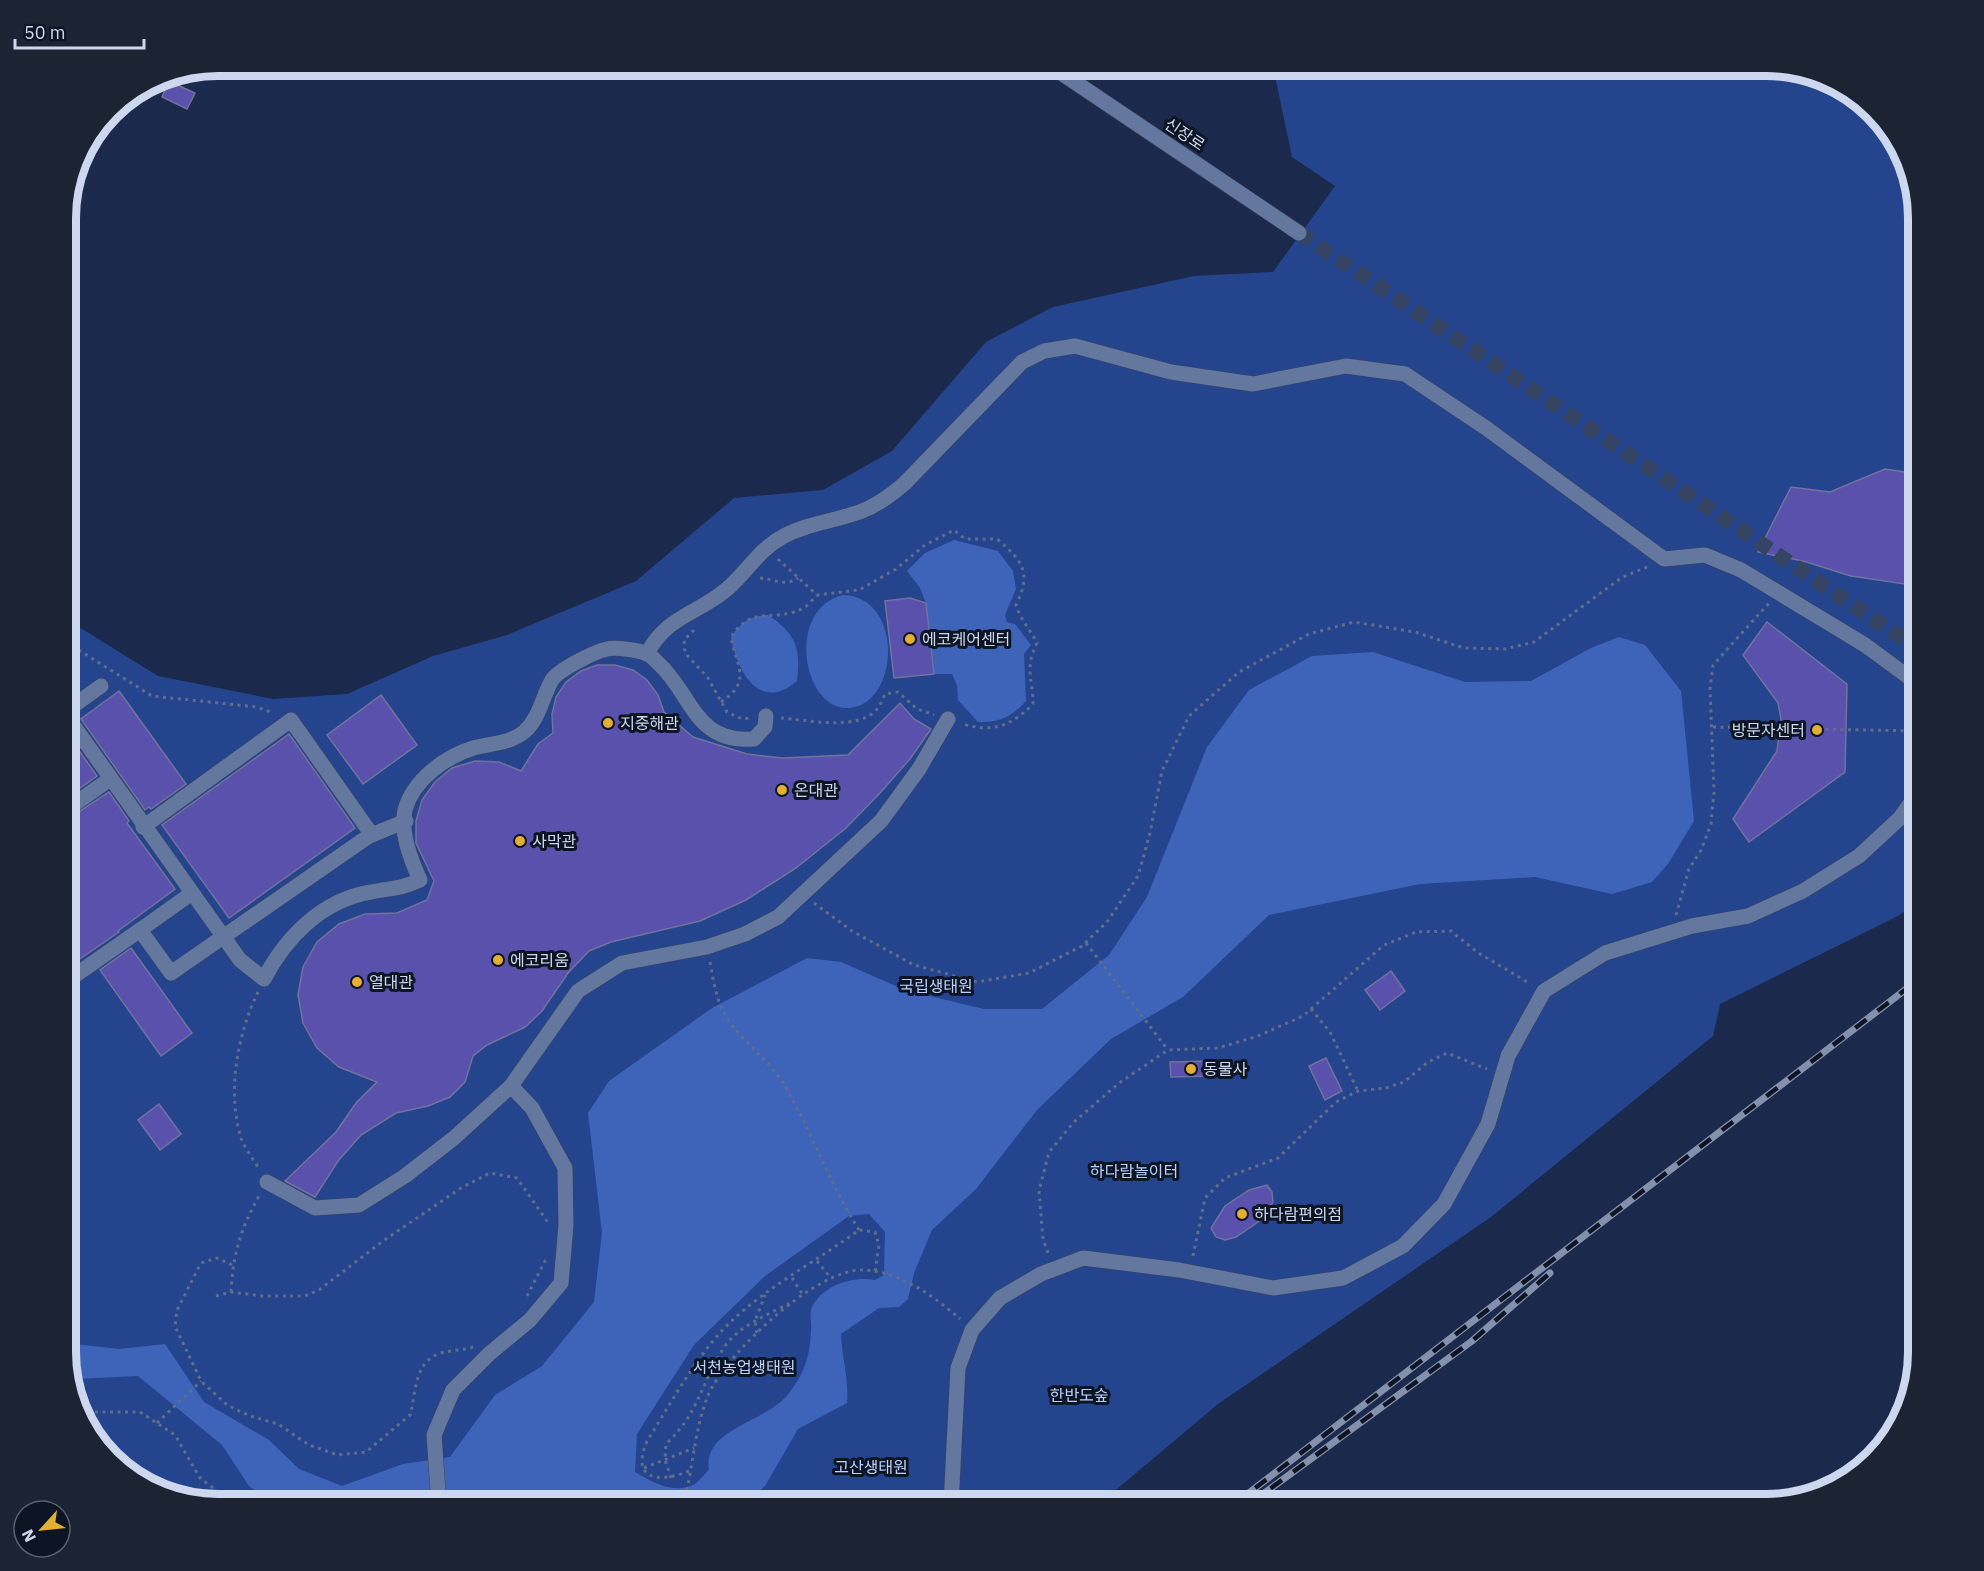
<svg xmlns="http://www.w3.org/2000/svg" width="1984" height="1571" font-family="'IBM Plex Sans','Noto Sans KR',sans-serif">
<rect width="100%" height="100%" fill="#1b2a4c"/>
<path fill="#24448e" d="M1273 66H1766L1815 74 1866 104 1902 151 1918 218V902L1898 916 1720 1004 1713 1036 1491 1217 1218 1404 1098 1505H218L169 1497 118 1467 82 1420 66 1362V619L158 676 273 699 347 694 433 656 507 635 636 581 734 498 823 490 892 451 986 342 1053 307 1194 276 1273 272 1335 186 1292 157Z"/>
<g fill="#3e64b9" fill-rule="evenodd">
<path d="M954 540 998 551 1013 571 1016 589 1005 615 1007 622 1015 624 1031 645 1024 654 1026 701C1011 717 1000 723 978 722L958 700 957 685 952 674H934L926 603 920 588 907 571 925 553Z"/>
<path d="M843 595C906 597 899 709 846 708 802 707 786 609 843 595Z"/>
<path d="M768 615C796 634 801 648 797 681 760 713 737 672 731 637 741 622 750 616 768 615Z"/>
<path d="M1619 637 1645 645 1681 691 1694 821 1668 864 1652 882 1612 894 1535 877 1420 884 1269 915 1183 997 1111 1039 1037 1110 976 1189 932 1230 914 1273 908 1299 899 1307 879 1308 841 1334C842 1358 849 1379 847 1403L798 1429 765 1486 749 1501 729 1505H695L685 1499 676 1505H274L249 1486 222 1445 138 1376 76 1379 70 1376 66 1343 119 1349 165 1344 204 1402 269 1440 299 1469 342 1486 403 1464 450 1457 495 1395 542 1366 594 1302 602 1233 588 1113 609 1081 712 1008 807 958 841 962 905 990 984 1009H1042L1109 955 1147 897 1207 747 1249 690 1312 656 1373 652 1465 682 1531 681 1591 648ZM869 1214 885 1232 884 1275 875 1280C853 1276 823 1285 812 1307 809 1313 812 1323 811 1330 810 1355 805 1373 789 1393 767 1423 702 1428 709 1470 704 1474 700 1480 695 1484 674 1495 652 1482 635 1472L637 1434 694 1345 765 1276 849 1216Z"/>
</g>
<g fill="#5951ac" stroke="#72729c" stroke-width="1.5">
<path d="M169 81 195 93 187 109 162 97Z"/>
<path d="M1885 469 1918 474V586L1851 576 1803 561 1758 552 1791 487 1830 492Z"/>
<path d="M910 598 926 603 934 674 894 678 885 601Z"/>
<path d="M1767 622 1847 684 1845 772 1749 842 1733 819 1777 751 1781 719 1778 703 1743 655Z"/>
<path d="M597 665H615L633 670 647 680 658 695 664 712 693 737 747 754 782 758 848 755 900 703 914 719 931 729 910 759 880 793 846 828 796 868 746 900 700 921 611 942 589 951 568 973 542 1011 525 1027 487 1045 473 1056 465 1082 450 1097 428 1106 396 1113 361 1135 338 1161 315 1197 285 1181 336 1132 356 1103 377 1082 339 1067 317 1048 303 1023 298 995 303 967 317 942 339 924 365 914 397 913 427 900 434 881 416 843V821L422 800 435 782 452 768 475 761 499 762 521 771 538 744 553 733 552 714 556 697 566 682 581 671Z"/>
<path d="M119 691 186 784 151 809 149 807 145 810 81 719Z"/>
<path d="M381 695 417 745 363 784 327 735Z"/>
<path d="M66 732 97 776 66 798Z"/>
<path d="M289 734 355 828 229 918 162 825Z"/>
<path d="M109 792 129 821 127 823 175 889 118 931 119 932 74 963 66 952V820Z"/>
<path d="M131 948 192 1033 161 1056 100 970Z"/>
<path d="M1391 971 1405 991 1380 1010 1365 990Z"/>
<path d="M1326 1058 1342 1091 1325 1100 1309 1066Z"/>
<path d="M1212 1061V1076L1171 1077 1170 1062Z"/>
<path d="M159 1104 181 1134 160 1150 138 1120Z"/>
<path d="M1267 1185 1272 1192 1273 1202 1258 1222 1236 1237 1225 1240 1216 1237 1211 1228 1225 1206 1249 1190Z"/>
</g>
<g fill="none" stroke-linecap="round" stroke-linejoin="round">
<path stroke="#364464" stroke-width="15" stroke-dasharray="15 8" stroke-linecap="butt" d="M1299 233 1918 649"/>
<g stroke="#394561" stroke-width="16">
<g id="minor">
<path d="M647 654C666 616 698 614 727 589 747 572 759 549 784 536 808 523 836 521 862 511 878 505 891 495 904 484L1022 362 1044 351 1075 346 1171 372 1253 384 1346 366 1405 374 1486 428 1664 559 1705 555 1741 570 1865 645 1918 684"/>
<path d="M66 711 101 686"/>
<path d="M66 715 240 960 264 979C286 937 322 900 371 892 391 888 401 889 420 880 411 860 400 833 405 810 413 780 445 757 473 748 491 743 509 744 524 732 540 718 542 697 552 680 558 670 594 652 607 649 615 647 639 650 647 654 651 655 655 660 658 663 692 693 694 744 754 739L765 727 766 716"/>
<path d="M66 810 110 779"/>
<path d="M143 827 291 720 372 835"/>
<path d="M192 893 140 930 171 973 369 836 406 821"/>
<path d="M66 974 70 979 140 930"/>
<path d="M267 1182 315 1208 359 1205 405 1176 454 1138 511 1086 578 991 622 963 707 947 745 934 778 917 881 821 919 769 948 719"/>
<path d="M439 1505 434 1435 453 1390 489 1354 530 1320 561 1283 566 1225 565 1168 532 1108 511 1086"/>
<path d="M951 1505 958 1368 972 1330 1000 1298 1041 1274 1083 1258 1179 1270 1273 1288 1343 1278 1403 1246 1444 1204 1488 1124 1508 1056 1544 991 1605 953 1692 926 1748 916 1803 891 1859 856 1900 818 1918 793"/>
</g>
</g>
<g stroke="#394561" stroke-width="16">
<path id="tertiary" d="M1051 66 1299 233"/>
</g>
<g stroke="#606d8b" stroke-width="3" stroke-dasharray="3 4.5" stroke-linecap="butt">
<path d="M778 559 817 595 859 590 896 569 925 545 954 530 965 539H997C1023 561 1032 573 1016 605 1020 619 1030 629 1037 643 1024 668 1033 679 1033 704 1011 726 993 733 963 724"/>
<path d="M760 578C774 579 784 587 798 578"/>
<path d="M694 630 684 640 685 653 708 678 727 712 742 719 751 718"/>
<path d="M66 642 152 696 257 707 273 713"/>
<path d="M721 702C753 681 736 666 731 637 753 603 774 624 803 608 808 606 813 599 817 595"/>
<path d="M781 718C806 720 858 731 876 710 880 706 883 699 885 694L898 692 917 709 934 715"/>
<path d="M1713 727 1918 731"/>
<path d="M814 903 852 931 914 965 977 982 1029 973 1082 946 1107 922 1138 876 1150 833 1162 771 1189 716 1239 672 1309 634 1354 622 1415 632 1464 648 1505 649 1534 642 1621 578 1649 566"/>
<path d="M1676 915 1689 869 1701 850 1711 824 1714 791 1710 689 1713 665 1769 603"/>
<path d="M1086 943 1168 1050"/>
<path d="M710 962C714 984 717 1005 730 1023 747 1045 771 1063 785 1086 812 1133 830 1184 859 1230"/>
<path d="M258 992C237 1035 227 1092 241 1138 245 1149 254 1160 260 1170"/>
<path d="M1311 1009 1330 1032 1358 1091"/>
<path d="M1048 1253 1043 1239 1039 1191 1049 1152 1074 1122 1119 1083 1168 1050 1218 1048 1258 1036 1303 1016 1384 945 1416 932 1451 931 1477 952 1529 983"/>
<path d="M1193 1256 1205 1198 1225 1178 1278 1158 1336 1102 1358 1091 1386 1088 1404 1082 1428 1062 1447 1053 1487 1069"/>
<path d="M817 1261 830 1277"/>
<path d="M232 1265 217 1258 201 1263 177 1310 175 1326 201 1381 227 1405 250 1416 278 1424 309 1445 338 1455 366 1452 410 1415C417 1390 413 1359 445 1352 454 1350 464 1350 473 1347"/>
<path d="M792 1278 803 1295"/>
<path d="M231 1292C233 1253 241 1228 260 1194"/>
<path d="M216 1296 231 1292 262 1296H305L319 1290 383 1241 461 1188 490 1173 517 1178 549 1224"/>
<path d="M527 1296 547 1257"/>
<path d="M757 1333 755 1321 765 1295"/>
<path d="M80 1412H140L175 1435 200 1478 236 1505"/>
<path d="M157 1423 201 1381"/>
<path d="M644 1468 694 1448"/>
<path d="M689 1471C660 1483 630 1481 647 1441 668 1408 688 1371 713 1341 749 1296 813 1264 859 1230L875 1232 879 1245 875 1272"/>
<path d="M671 1478 665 1460 666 1444C700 1412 701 1382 725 1346 739 1326 769 1314 790 1303"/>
<path d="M683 1505C693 1470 694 1432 707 1398 723 1356 817 1267 864 1270 900 1272 934 1296 960 1319"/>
</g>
<use href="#minor" stroke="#64779e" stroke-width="15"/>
<use href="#tertiary" stroke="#64779e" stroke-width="15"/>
<g stroke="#8491ac" stroke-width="7">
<g id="rail">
<path d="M1233 1505 1918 980"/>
<path d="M1248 1505 1472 1341 1550 1273"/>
</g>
</g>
<use href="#rail" stroke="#0d1423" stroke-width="4.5" stroke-dasharray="14" stroke-linecap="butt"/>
</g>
<g fill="#e3ae34" stroke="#0d1423" stroke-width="2">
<circle cx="910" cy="639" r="6"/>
<circle cx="608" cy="723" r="6"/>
<circle cx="1817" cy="730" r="6"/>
<circle cx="782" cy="790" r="6"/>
<circle cx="520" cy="841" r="6"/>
<circle cx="498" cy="960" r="6"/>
<circle cx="357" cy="982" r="6"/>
<circle cx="1191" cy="1069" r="6"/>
<circle cx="1242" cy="1214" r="6"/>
</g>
<g text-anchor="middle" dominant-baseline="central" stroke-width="6" stroke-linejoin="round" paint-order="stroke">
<g font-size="16" fill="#cdd8ee" stroke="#0d1423">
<text transform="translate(1185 134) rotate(34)">신장로</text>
</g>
<g font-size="16" fill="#cdd8ee" stroke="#0d1423" text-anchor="start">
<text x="922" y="639">에코케어센터</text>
<text x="620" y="723">지중해관</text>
<text x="1805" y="730" text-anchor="end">방문자센터</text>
<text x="794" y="790">온대관</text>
<text x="532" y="841">사막관</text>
<text x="510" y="960">에코리움</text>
<text x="369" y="982">열대관</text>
<text x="1203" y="1069">동물사</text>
<text x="1254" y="1214">하다람편의점</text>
</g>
<g font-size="16" fill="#b9d0fd" stroke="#0d1423">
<text x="936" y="986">국립생태원</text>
<text x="1134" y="1171">하다람놀이터</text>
<text x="744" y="1367">서천농업생태원</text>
<text x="1079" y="1395">한반도숲</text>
<text x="871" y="1467">고산생태원</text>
</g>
</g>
<path d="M0 0H1984V1571H0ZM218 76H1766A142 142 0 0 1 1908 218V1352A142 142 0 0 1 1766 1494H218A142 142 0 0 1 76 1352V218A142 142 0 0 1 218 76Z" fill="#1c2433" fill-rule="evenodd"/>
<path fill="none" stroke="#cdd8ee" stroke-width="8" d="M218 76H1766A142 142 0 0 1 1908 218V1352A142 142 0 0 1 1766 1494H218A142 142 0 0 1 76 1352V218A142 142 0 0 1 218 76Z"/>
<g transform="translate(42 1529) rotate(243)"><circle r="28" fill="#0d1423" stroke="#5a6274" stroke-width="1.5"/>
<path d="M0-4.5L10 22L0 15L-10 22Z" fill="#e3ae34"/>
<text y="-9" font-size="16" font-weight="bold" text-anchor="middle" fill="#cdd8ee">N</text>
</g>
<path d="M15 39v9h129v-9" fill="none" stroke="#cdd8ee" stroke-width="3"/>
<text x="24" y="39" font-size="18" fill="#cdd8ee" stroke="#0d1423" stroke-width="4.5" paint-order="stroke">50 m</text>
</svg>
